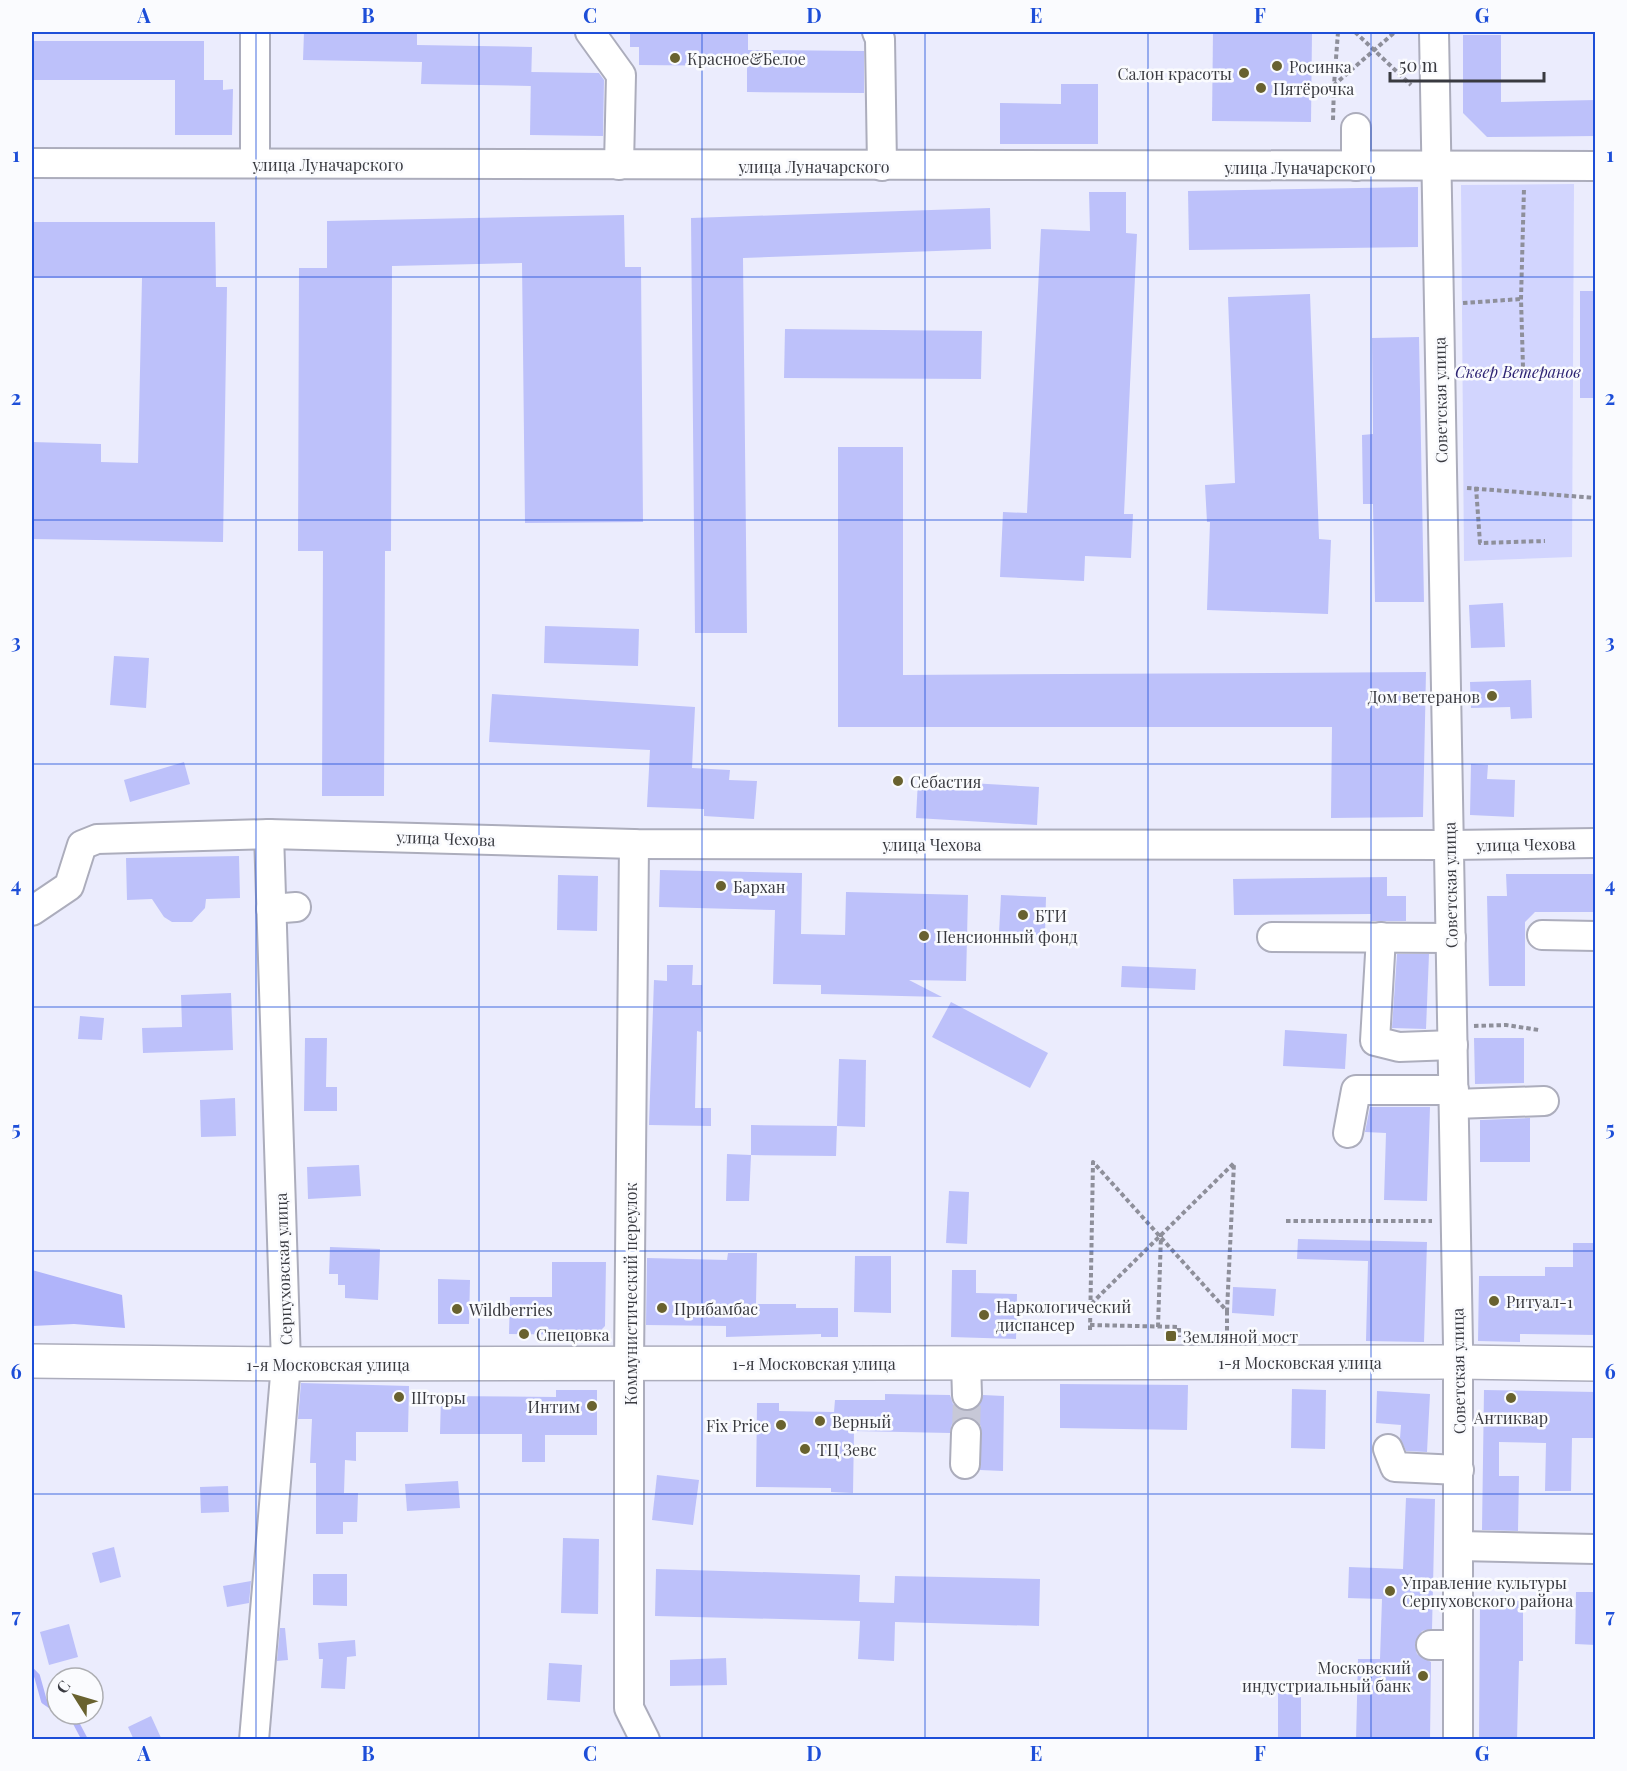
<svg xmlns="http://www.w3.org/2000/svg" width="1627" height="1771" font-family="'Playfair Display',serif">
<rect width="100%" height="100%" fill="#ebecfd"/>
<path fill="#d2d5fe" d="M1574 184 1572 557 1464 561 1461 185Z"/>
<path fill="#b0b4fa" d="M32 1270 122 1295 125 1328 74 1324 32 1326Z"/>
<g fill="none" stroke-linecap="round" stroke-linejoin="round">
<g stroke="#b0b3fa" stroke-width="6">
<path d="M32 1671 37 1676 44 1701 57 1710"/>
<path d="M64 1714 75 1721 85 1740"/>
</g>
</g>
<g fill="#bdc1fa">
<path d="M304 32H417V45L532 47 531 86 421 84 422 62 303 60Z"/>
<path d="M630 32H748V50L864 51V93L747 92V66L639 65V47H630Z"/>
<path d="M1213 32H1312L1311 122 1212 121Z"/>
<path d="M1463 35H1501V102L1596 100V136L1487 137 1463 113Z"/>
<path d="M32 41H204V80H223V90L233 89 232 135H175V80H32Z"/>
<path d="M531 72 599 73 604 80 603 136 530 135Z"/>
<path d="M1061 84H1098V144H1000V103L1061 104Z"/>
<path d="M1418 187V247L1189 250 1188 191Z"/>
<path d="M1089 192H1126V233L1137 234 1124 514H1133L1131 558 1085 556 1084 581 1000 577 1003 512 1027 513 1041 229 1090 231Z"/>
<path d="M990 208 991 249 743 258 747 633H695L691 218Z"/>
<path d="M624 215 625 267H641L643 522 525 523 522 263 392 266 391 551H385L384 796H322L323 551H298L299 268H327V221Z"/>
<path d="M32 222H215L216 287H227L223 542 32 539V442L101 444V462L138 463 142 278H32Z"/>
<rect x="1580" y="291" width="16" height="107"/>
<path d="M1310 294 1319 539 1331 540 1328 614 1207 610 1210 522H1207L1205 485 1235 483 1228 297Z"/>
<path d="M785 329 982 331 981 379 784 378Z"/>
<path d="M1419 337 1424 602H1375L1373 504H1363L1362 435 1373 434 1372 338Z"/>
<path d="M838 447H903V675L1426 672 1423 817 1331 818 1332 727H838Z"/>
<path d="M1503 603 1505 647 1471 648 1469 605Z"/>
<path d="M545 626 639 629 638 666 544 663Z"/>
<path d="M114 656 149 658 146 708 110 705Z"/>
<path d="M1531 680 1532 718 1511 719 1510 707 1471 708 1470 682Z"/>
<path d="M492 694 695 707 692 768 730 770 729 780 757 781 754 819 704 816V809L647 807 650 750 489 742Z"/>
<path d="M184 762 190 784 130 802 124 780Z"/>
<path d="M1471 764 1488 765 1487 779 1515 780 1514 817 1470 815Z"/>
<path d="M918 780 1039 787 1037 825 916 818Z"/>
<path d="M239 856 240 898 206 899 205 908 192 922H172L164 917 152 899 127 900 126 858Z"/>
<path d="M660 870 802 873 801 934 845 935 846 892 968 895 966 981 909 980 942 997 821 994V985L773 984 775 910 659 907Z"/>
<path d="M1506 874H1596V912H1535L1525 922V986H1489L1487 896H1507Z"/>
<path d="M558 875 598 876 597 931 557 930Z"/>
<path d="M1387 877V896H1406V921H1371V914L1234 915 1233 879Z"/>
<path d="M1001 895 1046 897 1045 935 999 933Z"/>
<path d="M1397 954H1429L1426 1029 1392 1028Z"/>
<path d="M667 965H693L692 985H702L701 1032 697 1031 695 1108H711V1126L649 1125 654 980 667 981Z"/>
<path d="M1122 966 1196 969 1195 990 1121 987Z"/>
<path d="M231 993 233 1050 143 1053 142 1028 182 1027 181 995Z"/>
<path d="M951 1002 1048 1053 1030 1088 932 1037Z"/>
<path d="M80 1016 104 1018 102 1040 78 1039Z"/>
<path d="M1285 1030 1347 1034 1345 1069 1283 1066Z"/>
<path d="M305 1038H327L326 1087H337V1111H304Z"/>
<path d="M1474 1038H1524V1083L1475 1084Z"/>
<path d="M839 1059 866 1060 865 1127 837 1126Z"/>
<path d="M235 1098 236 1136 201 1137 200 1100Z"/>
<path d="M1370 1107H1430L1427 1201 1384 1200 1386 1133 1365 1132Z"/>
<path d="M1530 1118V1162H1480V1120Z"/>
<path d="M751 1125 837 1126 836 1156 751 1155Z"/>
<path d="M727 1154 751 1155 749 1201H726Z"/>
<path d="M359 1165 361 1196 308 1199 307 1167Z"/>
<path d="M949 1191 969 1192 967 1244 946 1243Z"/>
<path d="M1298 1239 1427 1242 1424 1342 1366 1341 1368 1261 1297 1259Z"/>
<path d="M1573 1243H1596V1335L1520 1334V1342L1478 1341 1479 1276H1545V1267H1573Z"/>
<path d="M330 1247 380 1249 378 1300 345 1298V1285H338V1274H329Z"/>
<path d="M728 1253H757L756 1304H796V1308H838V1337H821V1334L726 1337V1326L646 1325 647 1258 727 1260Z"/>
<path d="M855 1256H891V1313L854 1312Z"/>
<path d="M552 1262H606L605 1326 596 1335 509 1334 510 1297H552Z"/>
<path d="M952 1270H976V1293L1017 1294 1016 1339 951 1337Z"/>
<path d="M438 1279 470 1280 469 1324H438Z"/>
<path d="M1233 1287 1276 1289 1274 1316 1232 1313Z"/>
<path d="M301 1383 409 1386 408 1432H356V1461L345 1460 344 1493H358L357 1522H343V1534H316V1463H310L312 1419H298Z"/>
<path d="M1060 1384 1188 1385 1187 1430 1060 1428Z"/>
<path d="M1292 1389 1326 1390 1325 1449 1291 1448Z"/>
<path d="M556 1390H597V1435H545V1462H522V1434H440L441 1396 556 1397Z"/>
<path d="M1484 1390 1596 1392V1438H1572L1571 1491H1545L1546 1443 1499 1442V1476H1519L1518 1531 1482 1530Z"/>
<path d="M1377 1391 1430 1394 1427 1452 1406 1451 1400 1438 1401 1425 1376 1423Z"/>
<path d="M885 1394 950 1395 953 1404 967 1411 976 1409 983 1395 1004 1396 1003 1471 980 1470 981 1426 974 1419 966 1417 952 1424 950 1433 854 1431 853 1493 831 1492V1488L756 1487 757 1403H779V1411L834 1412 835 1400H885Z"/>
<path d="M657 1475 699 1480 693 1525 652 1520Z"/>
<path d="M458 1481 460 1508 407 1511 405 1484Z"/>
<path d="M228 1486 229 1512 201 1513 200 1487Z"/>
<path d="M1406 1498 1435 1499 1432 1629 1422 1631 1415 1644 1417 1654 1431 1662 1430 1740H1356L1358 1659H1380L1382 1599 1348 1598 1349 1567 1403 1569Z"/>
<path d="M563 1538 599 1539 598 1614 561 1613Z"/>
<path d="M114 1547 121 1577 100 1583 92 1553Z"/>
<path d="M656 1569 860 1575 859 1602 894 1603 895 1576 1040 1579 1039 1626 895 1622 894 1661 858 1659 860 1621 655 1616Z"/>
<path d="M313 1574H347V1606L313 1605Z"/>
<path d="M251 1581 249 1603 227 1607 223 1586Z"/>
<path d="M1576 1592H1596V1645L1575 1644Z"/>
<path d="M1480 1601H1523V1661H1519L1517 1740H1479Z"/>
<path d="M69 1624 78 1657 49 1665 40 1632Z"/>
<path d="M280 1628H285L288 1660 277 1661Z"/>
<path d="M355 1640 356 1656 347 1657 345 1689 321 1688 323 1659H319L318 1643Z"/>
<path d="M726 1658 727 1685 670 1686V1660Z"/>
<path d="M549 1663 582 1665 580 1702 547 1700Z"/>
<rect x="1278" y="1693" width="23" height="47"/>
<path d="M151 1716 162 1740H134L128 1727Z"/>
</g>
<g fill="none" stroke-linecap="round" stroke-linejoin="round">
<path stroke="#c7c8d7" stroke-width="28" stroke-dasharray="28 14" stroke-linecap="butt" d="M966 1433 967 1395"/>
<g stroke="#acadbc" stroke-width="32">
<g id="minor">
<path d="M255 32V163"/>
<path d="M590 32 621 75 619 165"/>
<path d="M877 32 880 39 882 166"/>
<path d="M1434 32 1458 1345V1740"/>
<path d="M1356 128V166"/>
<path d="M32 163 1596 166"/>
<path d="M634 844 629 1364V1708L645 1740"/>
<path d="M271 909 296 907"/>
<path d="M32 911 69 886 82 845 97 839 269 834 634 844 1450 845 1596 843"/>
<path d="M1542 935 1596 936"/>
<path d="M1272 937 1451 938"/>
<path d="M1381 937 1375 1041 1399 1047 1453 1045"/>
<path d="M1454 1104 1544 1101"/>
<path d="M1348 1133 1356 1090H1454"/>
<path d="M966 1363 967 1395"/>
<path d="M1388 1449 1395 1467 1459 1470"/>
<path d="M965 1464 966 1433"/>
<path d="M1459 1546 1595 1549"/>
<path d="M1431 1645H1458"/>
<path d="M254 1740 286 1364 269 834"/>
</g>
</g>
<g stroke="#acadbc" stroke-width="36">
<path id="major" d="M32 1361 286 1364 1458 1362 1596 1364"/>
</g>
<g stroke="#8e8f9a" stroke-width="4" stroke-dasharray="4.5 3" stroke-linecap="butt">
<path d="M1338 32 1334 85 1395 32"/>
<path d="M1355 32 1411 85"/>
<path d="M1333 120 1334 85"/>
<path d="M1463 303 1521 299"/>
<path d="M1523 367 1521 299 1524 188"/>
<path d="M1476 487 1480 543 1545 541"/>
<path d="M1467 488 1596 498"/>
<path d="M1474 1026 1506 1025 1539 1030"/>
<path d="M1286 1221H1432"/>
<path d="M1090 1325 1179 1327V1337"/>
<path d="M1158 1327 1161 1235"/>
<path d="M1090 1330 1093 1162 1227 1311 1234 1163 1090 1305"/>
<path d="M1227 1338V1311"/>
</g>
<use href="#minor" stroke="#fff" stroke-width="28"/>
<use href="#major" stroke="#fff" stroke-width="33"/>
</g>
<path fill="none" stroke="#1d4ed8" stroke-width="1.5" stroke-opacity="0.55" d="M256 32V1740M479 32V1740M702 32V1740M925 32V1740M1148 32V1740M1371 32V1740M32 277H1596M32 520H1596M32 764H1596M32 1007H1596M32 1251H1596M32 1494H1596"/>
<g fill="#69622f" stroke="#fafbfe" stroke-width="2">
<circle cx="675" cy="58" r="6"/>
<circle cx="1277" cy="66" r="6"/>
<circle cx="1244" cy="73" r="6"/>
<circle cx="1261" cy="88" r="6"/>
<circle cx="1492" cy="696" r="6"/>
<circle cx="898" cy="781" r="6"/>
<circle cx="721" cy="886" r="6"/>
<circle cx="1023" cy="915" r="6"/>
<circle cx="924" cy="936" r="6"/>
<circle cx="1494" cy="1301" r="6"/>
<circle cx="662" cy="1308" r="6"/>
<circle cx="457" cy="1309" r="6"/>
<circle cx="984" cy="1315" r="6"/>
<circle cx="524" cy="1334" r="6"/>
<rect x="1165" y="1330" width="12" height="12" rx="3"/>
<circle cx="399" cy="1397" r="6"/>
<circle cx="1511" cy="1398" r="6"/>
<circle cx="592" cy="1406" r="6"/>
<circle cx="820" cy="1421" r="6"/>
<circle cx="781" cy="1425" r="6"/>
<circle cx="805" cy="1449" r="6"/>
<circle cx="1390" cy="1591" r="6"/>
<circle cx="1423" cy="1676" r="6"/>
</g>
<g text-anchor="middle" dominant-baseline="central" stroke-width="5" stroke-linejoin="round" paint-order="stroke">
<g font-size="16" fill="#393a40" stroke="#fafbfe" text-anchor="start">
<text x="687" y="58">Красное&amp;Белое</text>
<text x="1289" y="66">Росинка</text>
<text x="1232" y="73" text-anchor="end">Салон красоты</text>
<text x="1273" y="88">Пятёрочка</text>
<text x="1480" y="696" text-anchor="end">Дом ветеранов</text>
<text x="910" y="781">Себастия</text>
<text x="733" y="886">Бархан</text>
<text x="1035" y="915">БТИ</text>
<text x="936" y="936">Пенсионный фонд</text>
<text x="1506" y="1301">Ритуал-1</text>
<text x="996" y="1306">Наркологический<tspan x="996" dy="18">диспансер</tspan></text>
<text x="674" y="1308">Прибамбас</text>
<text x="469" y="1309">Wildberries</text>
<text x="536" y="1334">Спецовка</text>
<text x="1183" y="1336">Земляной мост</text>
<text x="411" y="1397">Шторы</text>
<text x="580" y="1406" text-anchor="end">Интим</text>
<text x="1511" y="1417" text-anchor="middle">Антиквар</text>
<text x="832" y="1421">Верный</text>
<text x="769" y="1425" text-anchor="end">Fix Price</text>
<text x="817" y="1449">ТЦ Зевс</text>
<text x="1402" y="1582">Управление культуры<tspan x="1402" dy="18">Серпуховского района</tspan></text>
<text x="1411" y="1667" text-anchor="end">Московский<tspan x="1411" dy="18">индустриальный банк</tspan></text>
</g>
<g font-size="16" fill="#393a40" stroke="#fafbfe">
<text x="328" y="164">улица Луначарского</text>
<text x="814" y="166">улица Луначарского</text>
<text x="1300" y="167">улица Луначарского</text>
<text transform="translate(1440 400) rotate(-91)">Советская улица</text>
<text transform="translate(446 838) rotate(2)">улица Чехова</text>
<text x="932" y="844">улица Чехова</text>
<text transform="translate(1526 844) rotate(-1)">улица Чехова</text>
<text transform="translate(1450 885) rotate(-91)">Советская улица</text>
<text transform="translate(283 1269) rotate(-92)">Серпуховская улица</text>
<text transform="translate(630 1294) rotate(-90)">Коммунистический переулок</text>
<text x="1300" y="1362">1-я Московская улица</text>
<text x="814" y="1363">1-я Московская улица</text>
<text x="328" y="1364">1-я Московская улица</text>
<text transform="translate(1458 1371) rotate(-91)">Советская улица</text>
</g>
<g font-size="16" font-style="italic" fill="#2d2473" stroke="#fafbfe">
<text x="1518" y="371">Сквер Ветеранов</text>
</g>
</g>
<rect width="1627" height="1771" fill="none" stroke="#fafbfe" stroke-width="66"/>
<g transform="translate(75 1696) rotate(307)"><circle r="28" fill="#fafbfe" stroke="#adaeb2" stroke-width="1.5"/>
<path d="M0-4.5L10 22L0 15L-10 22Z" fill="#69622f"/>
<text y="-9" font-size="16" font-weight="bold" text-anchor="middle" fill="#393a40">С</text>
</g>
<path d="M1390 72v9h154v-9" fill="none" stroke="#393a40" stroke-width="3"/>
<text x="1399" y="72" font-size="18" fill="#393a40" stroke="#fafbfe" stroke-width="4.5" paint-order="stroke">50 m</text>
<rect x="33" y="33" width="1561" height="1705" fill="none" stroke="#1d4ed8" stroke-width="2"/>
<g font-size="20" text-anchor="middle" font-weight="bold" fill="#1d4ed8">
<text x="144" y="23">A</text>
<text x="368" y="23">B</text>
<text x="590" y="23">C</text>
<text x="814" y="23">D</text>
<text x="1036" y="23">E</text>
<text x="1260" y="23">F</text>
<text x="1482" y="23">G</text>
<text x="16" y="162">1</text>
<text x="1610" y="162">1</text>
<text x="16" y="405">2</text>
<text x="1610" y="405">2</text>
<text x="16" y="649">3</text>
<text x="1610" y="649">3</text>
<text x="16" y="892">4</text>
<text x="1610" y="892">4</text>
<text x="16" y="1136">5</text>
<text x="1610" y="1136">5</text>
<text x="16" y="1379">6</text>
<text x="1610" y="1379">6</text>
<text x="16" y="1623">7</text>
<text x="1610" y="1623">7</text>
<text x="144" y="1761">A</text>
<text x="368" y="1761">B</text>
<text x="590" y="1761">C</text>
<text x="814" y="1761">D</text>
<text x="1036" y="1761">E</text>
<text x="1260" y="1761">F</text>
<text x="1482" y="1761">G</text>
</g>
</svg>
